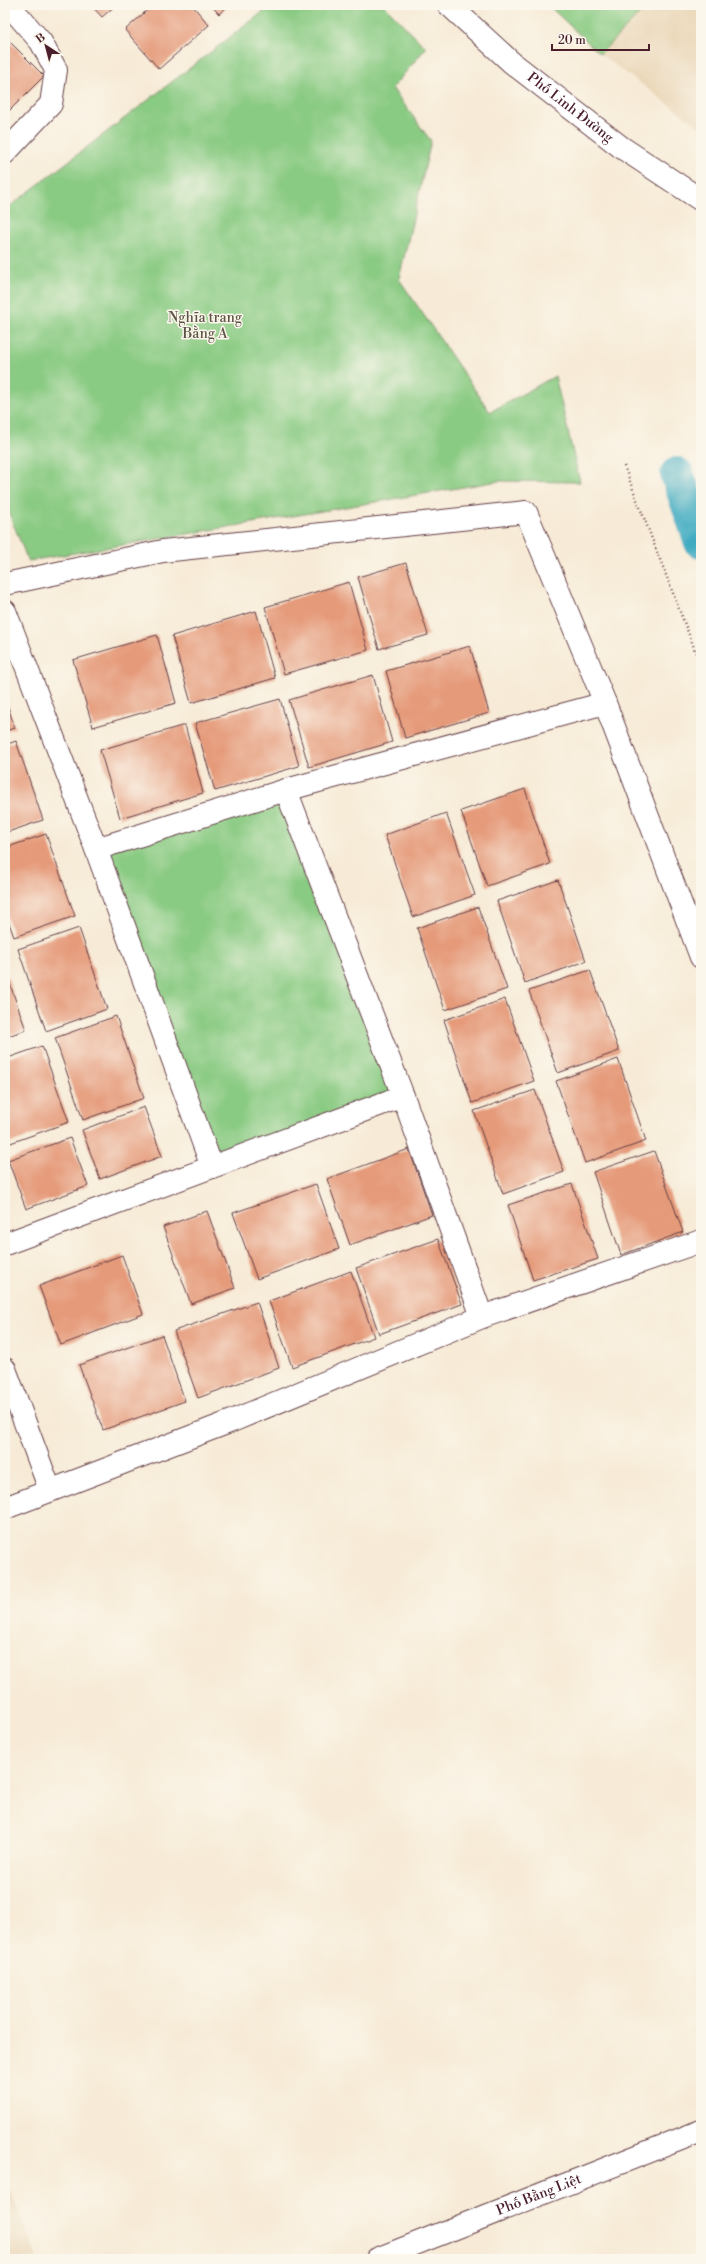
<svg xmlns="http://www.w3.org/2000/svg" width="706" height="2264" font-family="'Libre Bodoni',serif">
<rect width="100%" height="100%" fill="#fbf7ec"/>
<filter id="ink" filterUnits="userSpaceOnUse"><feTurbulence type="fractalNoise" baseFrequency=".025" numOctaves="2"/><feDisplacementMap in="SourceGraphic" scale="8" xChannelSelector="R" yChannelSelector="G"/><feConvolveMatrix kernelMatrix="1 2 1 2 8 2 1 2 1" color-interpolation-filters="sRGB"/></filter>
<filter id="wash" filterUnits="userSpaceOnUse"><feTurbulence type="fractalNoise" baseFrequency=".012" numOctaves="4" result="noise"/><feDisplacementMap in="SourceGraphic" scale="16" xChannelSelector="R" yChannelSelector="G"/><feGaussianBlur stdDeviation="0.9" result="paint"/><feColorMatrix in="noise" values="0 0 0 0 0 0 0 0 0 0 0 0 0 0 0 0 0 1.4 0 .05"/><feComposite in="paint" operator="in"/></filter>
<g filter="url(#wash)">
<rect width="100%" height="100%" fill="#f7ebd7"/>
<g fill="#ebd8ba">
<path d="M648 5H701V128L600 54Z"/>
<path d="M5 2177 37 2259H5Z"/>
</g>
<g fill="#8acb83" stroke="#6a7557">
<path d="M272 5H384L426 48 392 88 431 141 399 279 490 412 555 376 580 482 499 481 28 561 5 503V210Z"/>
<path d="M548 5H648L600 54Z"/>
<path d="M286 790 403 1096 212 1167 96 849Z"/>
</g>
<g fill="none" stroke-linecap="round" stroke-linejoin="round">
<path stroke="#41abc1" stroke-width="34" d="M677 474 701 542"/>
</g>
<g id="blocks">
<g fill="#e59a79">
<path d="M91 5H116L102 17Z"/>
<path d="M153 5H192L209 25 159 69 125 30Z"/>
<path d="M211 5H229L219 14Z"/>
<path d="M5 37 44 76 5 115Z"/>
<path d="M406 563 428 635 379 649 358 577Z"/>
<path d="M349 582 368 650 284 674 265 607Z"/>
<path d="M256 611 275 678 191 703 172 636Z"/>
<path d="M157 635 176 703 93 727 73 660Z"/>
<path d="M470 646 489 713 405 738 386 671Z"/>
<path d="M373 675 392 742 309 767 289 700Z"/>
<path d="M5 698 15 728 5 731Z"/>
<path d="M280 699 299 766 215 791 195 723Z"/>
<path d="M185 725 203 793 120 818 100 750Z"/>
<path d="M16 741 43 820 5 833V745Z"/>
<path d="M525 789 550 864 487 886 461 811Z"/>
<path d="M446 813 475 895 413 917 385 835Z"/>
<path d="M46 834 75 916 14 937 5 912V848Z"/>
<path d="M558 880 586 961 525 983 497 901Z"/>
<path d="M478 907 507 989 445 1010 417 928Z"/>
<path d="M79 928 107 1009 46 1031 18 949Z"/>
<path d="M5 970 26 1030 5 1037Z"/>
<path d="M590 970 619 1051 558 1073 529 991Z"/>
<path d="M505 999 534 1081 472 1103 444 1020Z"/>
<path d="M116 1016 144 1098 83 1120 55 1038Z"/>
<path d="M42 1046 69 1122 5 1145V1059Z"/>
<path d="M618 1059 646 1141 585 1163 556 1081Z"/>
<path d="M535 1090 564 1172 503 1194 474 1111Z"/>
<path d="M144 1107 162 1156 100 1179 82 1130Z"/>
<path d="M70 1138 88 1186 26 1209 8 1160Z"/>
<path d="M409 1149 432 1215 350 1245 327 1179Z"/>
<path d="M654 1151 683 1232 621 1255 593 1172Z"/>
<path d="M316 1184 339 1249 257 1279 233 1213Z"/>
<path d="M572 1184 598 1259 533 1280 508 1205Z"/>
<path d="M207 1211 235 1288 191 1304 163 1227Z"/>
<path d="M438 1239 462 1304 379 1334 356 1268Z"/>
<path d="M122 1255 143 1314 61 1345 39 1286Z"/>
<path d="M351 1271 374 1337 292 1367 269 1301Z"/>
<path d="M257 1302 279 1368 198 1398 174 1331Z"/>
<path d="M162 1335 185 1401 103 1430 79 1365Z"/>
</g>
</g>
</g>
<g filter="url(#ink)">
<use href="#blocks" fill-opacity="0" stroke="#643e45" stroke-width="1"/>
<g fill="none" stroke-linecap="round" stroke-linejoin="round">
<g stroke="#643e45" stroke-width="24">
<g id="minor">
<path id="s1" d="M449 5 511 62 621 147 701 200"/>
<path d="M5 153 51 104 56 70 41 42 9 5"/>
<path d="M5 584 163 551 526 512 605 703 701 957"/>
<path d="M5 611 96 849 212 1167"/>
<path d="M286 790 403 1096 482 1317"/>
<path d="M96 849 286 790 605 703"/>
<path d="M5 1244 403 1096"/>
<path d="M5 1369 50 1490"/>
<path d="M5 1508 232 1421 482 1317 701 1241"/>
<path id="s2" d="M377 2259 701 2131"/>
</g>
</g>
<path stroke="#643e45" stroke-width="2.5" stroke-dasharray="1 3" stroke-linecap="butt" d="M624 466 701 666"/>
<use href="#minor" stroke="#fff" stroke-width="22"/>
</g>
</g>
<g text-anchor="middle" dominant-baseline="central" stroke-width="3" stroke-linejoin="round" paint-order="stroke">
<g font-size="14" fill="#4a1f2b" stroke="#fbf7ec">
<text stroke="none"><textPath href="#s1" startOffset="159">Phố Linh Đường</textPath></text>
<text stroke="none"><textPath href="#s2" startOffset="174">Phố Bằng Liệt</textPath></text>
</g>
<g font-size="14" fill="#5d5345" stroke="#fbf7ec">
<text x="205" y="318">Nghĩa trang<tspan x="205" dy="16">Bằng A</tspan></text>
</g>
</g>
<rect width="706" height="2264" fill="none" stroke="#fbf7ec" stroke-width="20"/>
<g transform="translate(46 46) rotate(324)" stroke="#fbf7ec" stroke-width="3" paint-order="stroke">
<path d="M0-3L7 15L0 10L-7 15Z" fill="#4a1f2b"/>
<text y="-6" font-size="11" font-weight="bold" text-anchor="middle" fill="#4a1f2b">B</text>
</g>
<path d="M552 44v6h97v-6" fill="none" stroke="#4a1f2b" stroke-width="2"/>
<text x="558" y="44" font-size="12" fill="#4a1f2b" stroke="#fbf7ec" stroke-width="3" paint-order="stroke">20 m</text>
</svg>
